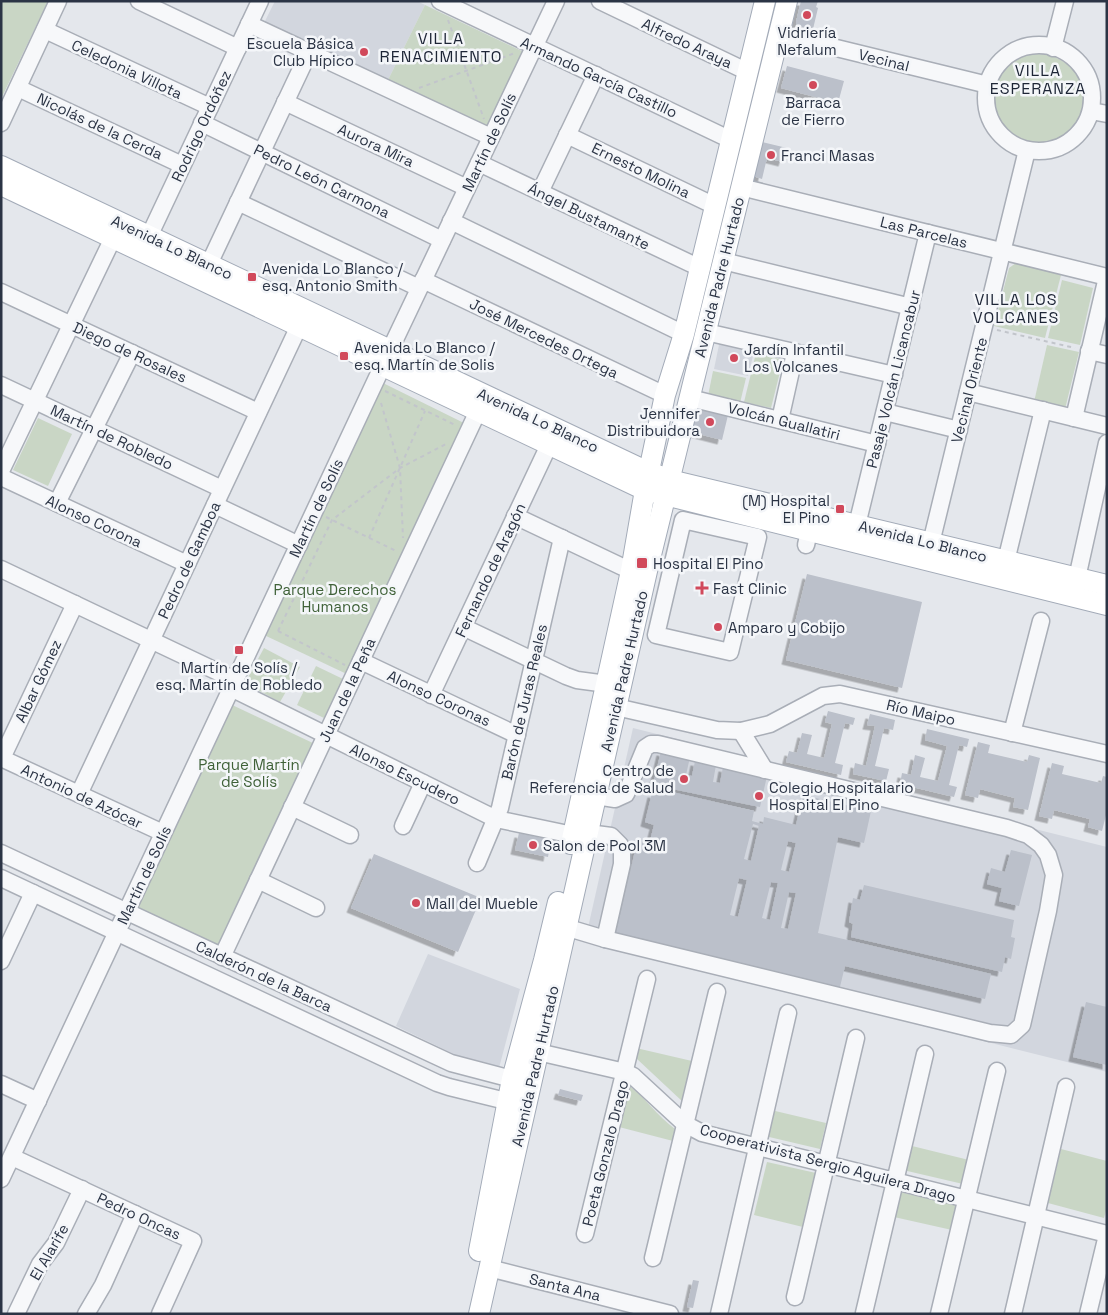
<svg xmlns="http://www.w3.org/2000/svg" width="1108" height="1315" font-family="'Space Grotesk',sans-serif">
<defs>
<filter id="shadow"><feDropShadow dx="-4.5" dy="4.5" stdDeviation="0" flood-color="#0004"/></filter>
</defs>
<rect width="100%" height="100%" fill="#e4e7ec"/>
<g fill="#d2d6de">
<path d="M275 1H417L425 5 387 82 264 23Z"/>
<path d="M720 340 755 348 748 376 714 369Z"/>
<path d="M633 728 1107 847V1072L585 941Z"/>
<path d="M428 954 520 989 499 1068 460 1057 396 1026Z"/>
</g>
<g fill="#c9d6c5">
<path d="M1 1H48L1 99Z"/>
<path d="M425 5 526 53 489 130 387 82Z"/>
<circle cx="1038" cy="100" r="46"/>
<path d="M1016 263 1061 275 1045 338 994 326 1009 268Z"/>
<path d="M1062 280 1093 288 1080 345 1048 338Z"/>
<path d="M1047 345 1079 352 1065 409 1034 402Z"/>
<path d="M756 353 783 360 771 408 744 402Z"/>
<path d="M713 371 746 378 740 403 708 396Z"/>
<path d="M383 383 468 425 351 676 264 635Z"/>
<path d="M38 418 72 434 48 486 13 470Z"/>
<path d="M264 648 300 667 280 702 245 683Z"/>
<path d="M316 666 343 679 324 718 297 705Z"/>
<path d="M228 703 315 744 221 947 135 908Z"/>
<path d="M636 1048 692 1061 683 1102 636 1058Z"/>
<path d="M627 1084C645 1097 657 1116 675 1129L673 1141 619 1127Z"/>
<path d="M771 1110 826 1123 820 1149 765 1136Z"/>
<path d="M908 1145 969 1160 963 1184 903 1170Z"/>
<path d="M1061 1149 1107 1161V1207L1104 1218 1048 1203Z"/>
<path d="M767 1162 816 1173 803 1227 754 1215Z"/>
<path d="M900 1192 958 1206 952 1230 894 1217Z"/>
</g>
<g fill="#bbc0ca" fill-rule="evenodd" filter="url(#shadow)">
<path d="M801 1H818L816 7 818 8 813 29 797 26 796 22Z"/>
<path d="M787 66 844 81 838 103 781 88Z"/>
<path d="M762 142 787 148 783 162 767 158 762 179 753 176Z"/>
<path d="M698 403 729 411 722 440 691 432Z"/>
<path d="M807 574 922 602 902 688 786 660Z"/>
<path d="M828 711 855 718 853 725 845 723 835 763 843 765 841 775 786 762 789 751 797 753 802 733 812 735 807 754 824 758 832 724 825 722Z"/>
<path d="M870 714 895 720 893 730 884 728 875 766 889 769 886 781 853 774 855 763 866 766 875 726 867 725Z"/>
<path d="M927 729 969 739 967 747 959 745 949 785 957 787 954 797 900 784 902 773 911 775 915 755 925 758 920 777 938 781 947 746 925 740Z"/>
<path d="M978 742 990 745 988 753 1027 762 1029 755 1040 758 1028 810 1013 807 1015 798 980 789 978 798 965 795Z"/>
<path d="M661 751 690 757 686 775 692 776 695 761 716 765 713 782 720 783 723 767 767 776 760 807 653 785Z"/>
<path d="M1052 763 1064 766 1062 774 1101 783 1103 776 1107 777V811L1102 831 1088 827 1090 819 1054 810 1052 819 1039 816Z"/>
<path d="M659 789 754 811 752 821 763 824 764 817 796 825 803 795 871 811 864 843 838 837 818 933 991 974 985 999 845 966 839 991 615 937 638 838 650 841 654 825 645 822 652 793 658 794ZM753 824 759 826 751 861 744 859ZM788 841 796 843 789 872 781 870ZM739 878 747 880 738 917 730 915ZM771 882 778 883 770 920 762 918ZM789 892 796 893 788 929 781 928Z"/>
<path d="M519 833 551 840 548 857 515 850Z"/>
<path d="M1011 850 1032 855 1019 906 999 901 1002 888 987 884 991 868 1005 872Z"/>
<path d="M374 854 481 898 458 952 351 908Z"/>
<path d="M864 885 1014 920 1011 937 1015 938 1011 959 1005 957 1002 972 851 937 853 924 849 922 853 898 860 900Z"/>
<path d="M1086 1002 1107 1007V1065L1073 1057Z"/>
<path d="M560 1089 583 1095 581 1101 558 1095Z"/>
<path d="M693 1280 699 1281 693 1308 687 1307Z"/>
</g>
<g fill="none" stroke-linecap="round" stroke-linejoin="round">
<g stroke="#a9aeb7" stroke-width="19">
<g id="minor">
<path d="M139 1 238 48"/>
<path d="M440 1 731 140"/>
<path d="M600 1 748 72"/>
<path d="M249 24 491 137"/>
<path d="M45 30 210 107"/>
<path d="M779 34 988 85"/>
<circle cx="1039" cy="98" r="53"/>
<path d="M1053 48 1065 1"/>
<path d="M18 88 182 165"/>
<path d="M285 102 467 188"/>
<path d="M1091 111 1107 114"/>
<path d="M1 123 58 1"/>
<path d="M202 123 442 240"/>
<path d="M567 135 715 206"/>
<path d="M479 163 700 268"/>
<path d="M741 187 1107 277"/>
<path d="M540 192 596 75"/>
<path d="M238 202 419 288"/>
<path d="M451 221 684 334"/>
<path d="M144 247 260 1"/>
<path d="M723 261 911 307"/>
<path d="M209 264 309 52"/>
<path d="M423 280 665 395"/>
<path d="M1 292 258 412"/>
<path d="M706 332 894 375"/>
<path d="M1089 351 1107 355"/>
<path d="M1 385 222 489"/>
<path d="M968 392 1107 426"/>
<path d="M690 398 877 444"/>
<path d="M885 412 959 430"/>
<path d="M1074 418 1107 277"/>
<path d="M780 420 795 353"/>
<path d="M1 471 113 238"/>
<path d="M1 477 187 564"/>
<path d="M57 503 132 353"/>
<path d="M215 505 299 545"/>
<path d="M515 516 631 571"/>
<path d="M683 520 758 537 730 652 656 635Z"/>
<path d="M857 525 928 233"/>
<path d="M931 543 1027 150"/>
<path d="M806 545 809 532"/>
<path d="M1006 561 1043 410"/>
<path d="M1 569 235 680"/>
<path d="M1077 578 1107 443"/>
<path d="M463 627 566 676 577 680 607 684"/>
<path d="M361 661 517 735"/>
<path d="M231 688 496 819 573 835 588 833 611 836 620 845 622 853V864L605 939"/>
<path d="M431 695 549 445"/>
<path d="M616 707 717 730 741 731 770 724 823 696 840 694 1107 754"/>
<path d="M741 731 765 770"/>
<path d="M1012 733 1041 621"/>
<path d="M1 758 163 833"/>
<path d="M2 758 75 604"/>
<path d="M79 794 299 326"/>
<path d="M292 807 350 835"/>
<path d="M403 826 423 783"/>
<path d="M1 853 451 1063 512 1079 522 1084"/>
<path d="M477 863 500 808 562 538"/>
<path d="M1 878 437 1083 449 1087 518 1104"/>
<path d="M258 880 316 908"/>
<path d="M555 924 605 939 990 1033 1011 1035 1022 1025 1048 911 1054 875 1048 855 1041 845 1028 835 1007 828 658 744H651L645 748 626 794 615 799 596 796"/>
<path d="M222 957 478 411"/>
<path d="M1 961 33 893"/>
<path d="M538 1052 625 1072 633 1076 685 1124 702 1133 1107 1234"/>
<path d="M1 1084 38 1101"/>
<path d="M12 1157 193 1241 160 1314"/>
<path d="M1 1179 390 350 556 1"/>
<path d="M585 1234 647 979"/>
<path d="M653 1258 717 992"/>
<path d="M489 1268 670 1314"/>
<path d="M795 1297 856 1038"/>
<path d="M864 1313 925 1054"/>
<path d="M16 1314 40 1264 56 1243 82 1189"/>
<path d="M86 1314 103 1285 135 1214"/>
<path d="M719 1314 788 1013"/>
<path d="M939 1314 997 1071"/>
<path d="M1013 1314 1066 1087"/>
<path d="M1088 1314 1107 1235"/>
</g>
</g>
<g stroke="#a3abb8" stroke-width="22">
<g id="major">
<path d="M1 166 648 472 678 482 1107 585"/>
<path d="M1 185 645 490 1107 605"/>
<path d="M571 844 631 571 645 490 665 395 684 334 765 1"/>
<path d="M479 1251 512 1079 544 960 558 902"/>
<path d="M479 1314 647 571 787 1"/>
</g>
</g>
<g stroke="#c2c5cb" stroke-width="2" stroke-dasharray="4 4" stroke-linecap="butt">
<path d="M448 20 484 119"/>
<path d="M419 88 515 53"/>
<path d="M997 330 1075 348"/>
<path d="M385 391 455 425"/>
<path d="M381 403 400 468 403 538"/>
<path d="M326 517 396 551"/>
<path d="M369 538 425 411"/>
<path d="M278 631 332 520 400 468 446 444"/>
<path d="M278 631 345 665"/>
</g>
<use href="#minor" stroke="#f7f8fa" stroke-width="16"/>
<use href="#major" stroke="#fff" stroke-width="20"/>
</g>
<g fill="#d1495b" stroke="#f4f6f9" stroke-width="2">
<circle cx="807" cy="15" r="5"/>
<circle cx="364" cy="52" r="5"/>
<circle cx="813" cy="85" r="5"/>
<circle cx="771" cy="155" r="5"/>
<rect x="247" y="272" width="10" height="10" rx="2.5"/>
<rect x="339" y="351" width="10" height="10" rx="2.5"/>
<circle cx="734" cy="358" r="5"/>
<circle cx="710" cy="422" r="5"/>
<rect x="835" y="504" width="10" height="10" rx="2.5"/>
<rect x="636" y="557" width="12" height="12" rx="2.5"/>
<path d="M699.5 580.5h5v5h5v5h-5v5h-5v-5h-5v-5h5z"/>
<circle cx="718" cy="627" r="5"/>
<rect x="234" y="645" width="10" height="10" rx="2.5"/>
<circle cx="684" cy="779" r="5"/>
<circle cx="759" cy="796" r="5"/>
<circle cx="533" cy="845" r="5"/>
<circle cx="416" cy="903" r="5"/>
</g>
<g text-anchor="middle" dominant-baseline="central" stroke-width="5" stroke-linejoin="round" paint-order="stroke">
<g font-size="15" fill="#2b3445" stroke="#f4f6f9" text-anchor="start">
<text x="807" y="32" text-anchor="middle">Vidriería<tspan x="807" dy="17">Nefalum</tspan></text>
<text x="354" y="43" text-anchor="end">Escuela Básica<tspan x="354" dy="17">Club Hípico</tspan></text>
<text x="813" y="102" text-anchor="middle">Barraca<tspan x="813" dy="17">de Fierro</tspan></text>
<text x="781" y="155">Franci Masas</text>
<text x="262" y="268">Avenida Lo Blanco /<tspan x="262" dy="17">esq. Antonio Smith</tspan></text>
<text x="354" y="347">Avenida Lo Blanco /<tspan x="354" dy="17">esq. Martín de Solis</tspan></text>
<text x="744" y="349">Jardín Infantil<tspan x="744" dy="17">Los Volcanes</tspan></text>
<text x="700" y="413" text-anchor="end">Jennifer<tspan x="700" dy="17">Distribuidora</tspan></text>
<text x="830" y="500" text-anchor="end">(M) Hospital<tspan x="830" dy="17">El Pino</tspan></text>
<text x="653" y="563">Hospital El Pino</text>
<text x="713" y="588">Fast Clinic</text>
<text x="728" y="627">Amparo y Cobijo</text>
<text x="239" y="667" text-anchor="middle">Martín de Solís /<tspan x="239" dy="17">esq. Martín de Robledo</tspan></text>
<text x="674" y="770" text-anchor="end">Centro de<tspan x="674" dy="17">Referencia de Salud</tspan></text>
<text x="769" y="787">Colegio Hospitalario<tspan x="769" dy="17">Hospital El Pino</tspan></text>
<text x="543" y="845">Salon de Pool 3M</text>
<text x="426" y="903">Mall del Mueble</text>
</g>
<g font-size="15" fill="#2b3445" stroke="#f4f6f9">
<text transform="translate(687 43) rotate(25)">Alfredo Araya</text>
<text transform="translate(884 60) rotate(14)">Vecinal</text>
<text transform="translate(127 69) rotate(25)">Celedonia Villota</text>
<text transform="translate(599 77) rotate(25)">Armando García Castillo</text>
<text transform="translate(100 126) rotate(25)">Nicolás de la Cerda</text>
<text transform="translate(201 126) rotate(-65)">Rodrigo Ordóñez</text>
<text transform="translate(489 142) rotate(-65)">Martín de Solís</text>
<text transform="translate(376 145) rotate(25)">Aurora Mira</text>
<text transform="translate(641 170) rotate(26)">Ernesto Molina</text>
<text transform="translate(322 181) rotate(26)">Pedro León Carmona</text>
<text transform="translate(589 216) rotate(26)">Ángel Bustamante</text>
<text transform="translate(924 232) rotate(14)">Las Parcelas</text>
<text transform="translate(172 247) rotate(25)">Avenida Lo Blanco</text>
<text transform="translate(719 277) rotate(-76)">Avenida Padre Hurtado</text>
<text transform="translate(544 338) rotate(26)">José Mercedes Ortega</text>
<text transform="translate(130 352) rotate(25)">Diego de Rosales</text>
<text transform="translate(893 379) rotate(-76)">Pasaje Volcán Licancabur</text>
<text transform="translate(969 390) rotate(-76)">Vecinal Oriente</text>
<text transform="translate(538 420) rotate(25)">Avenida Lo Blanco</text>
<text transform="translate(784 421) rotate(14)">Volcán Guallatiri</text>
<text transform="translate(112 437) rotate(25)">Martín de Robledo</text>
<text transform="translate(316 508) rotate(-65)">Martín de Solís</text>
<text transform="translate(94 521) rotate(25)">Alonso Corona</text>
<text transform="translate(923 541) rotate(14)">Avenida Lo Blanco</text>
<text transform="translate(189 560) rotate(-65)">Pedro de Gamboa</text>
<text transform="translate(490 570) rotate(-65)">Fernando de Aragón</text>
<text transform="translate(624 671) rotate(-77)">Avenida Padre Hurtado</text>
<text transform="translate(38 681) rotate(-65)">Albar Gómez</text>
<text transform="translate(347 690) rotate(-65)">Juan de la Peña</text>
<text transform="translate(439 698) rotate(25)">Alonso Coronas</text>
<text transform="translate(524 702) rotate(-77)">Barón de Juras Reales</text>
<text transform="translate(921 712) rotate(13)">Río Maipo</text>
<text transform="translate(405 774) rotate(26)">Alonso Escudero</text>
<text transform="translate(82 796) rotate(25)">Antonio de Azócar</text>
<text transform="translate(144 875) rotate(-65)">Martín de Solís</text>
<text transform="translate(264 976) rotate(25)">Calderón de la Barca</text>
<text transform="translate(535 1066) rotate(-77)">Avenida Padre Hurtado</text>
<text transform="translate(605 1153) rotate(-76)">Poeta Gonzalo Drago</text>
<text transform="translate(828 1163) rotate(15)">Cooperativista Sergio Aguilera Drago</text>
<text transform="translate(139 1216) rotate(25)">Pedro Oncas</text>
<text transform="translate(49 1252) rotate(-60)">El Alarife</text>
<text transform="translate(565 1287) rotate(14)">Santa Ana</text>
</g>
<g font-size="15" fill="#3f6138" stroke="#f4f6f9">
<text x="335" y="589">Parque Derechos<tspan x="335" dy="17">Humanos</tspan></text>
<text x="249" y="764">Parque Martín<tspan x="249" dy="17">de Solís</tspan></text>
</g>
<g font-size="16" letter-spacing="1" fill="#1d2536" stroke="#f4f6f9">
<text x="441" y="38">VILLA<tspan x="441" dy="18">RENACIMIENTO</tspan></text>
<text x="1038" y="70">VILLA<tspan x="1038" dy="18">ESPERANZA</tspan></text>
<text x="1016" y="299">VILLA LOS<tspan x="1016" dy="18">VOLCANES</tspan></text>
</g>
</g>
<rect width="1108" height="1315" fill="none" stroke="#2b3445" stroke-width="5"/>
</svg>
